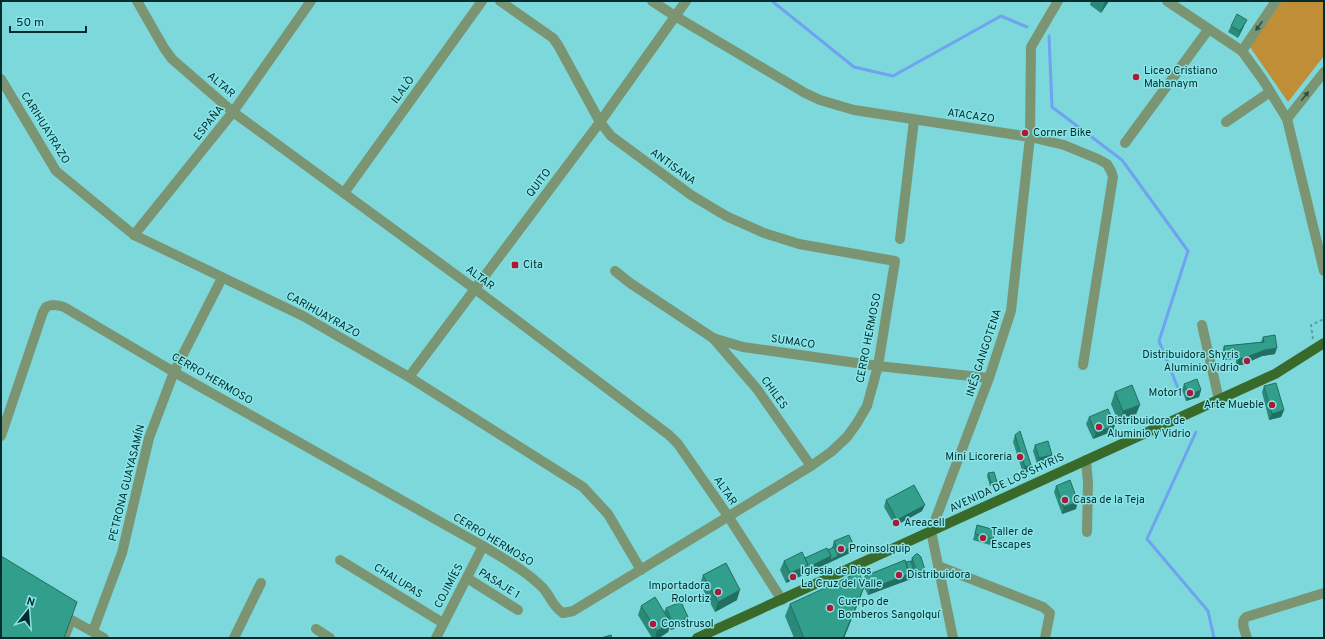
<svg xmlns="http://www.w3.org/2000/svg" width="1325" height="639" font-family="Overpass,sans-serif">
<rect width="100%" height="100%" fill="#7dd8db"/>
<path fill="#c08e36" d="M1282 1H1324V56L1288 102 1250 47Z"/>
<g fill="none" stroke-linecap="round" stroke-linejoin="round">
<g stroke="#6fa3f1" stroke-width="3">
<path d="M772 1 854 67 893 76 1001 16 1027 27"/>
<path d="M1049 36 1052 107 1122 160 1188 251 1159 341 1180 393"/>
<path d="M1196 432 1147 539 1208 611 1214 638"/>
</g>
<path stroke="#55a0a2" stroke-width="2" stroke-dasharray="3 3" stroke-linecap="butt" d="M1313 339 1311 325 1324 319"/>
<g stroke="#7b9573" stroke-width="10">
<path d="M137 1 164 48 172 59 233 112 475 289 669 435 678 444 728 516 782 600"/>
<path d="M652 1 675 16 805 93 820 100 854 110 1030 137 1064 145 1098 159 1107 164 1111 171 1113 177 1083 365"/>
<path d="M1167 1 1242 51 1263 80 1287 119 1324 271"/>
<path d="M1242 51 1276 1"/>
<path d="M1 79 56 171 134 235 303 316 409 377 583 487 608 514 641 570"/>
<path d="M1287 119 1324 72"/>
<path d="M1226 122 1270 92"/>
<path d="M1125 143 1208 30"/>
<path d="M344 193 482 1"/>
<path d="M134 235 233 112 311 1"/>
<path d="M900 239 914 120"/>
<path d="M615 271 630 283 713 338 743 347 878 366 989 378"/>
<path d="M1202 325 1219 400"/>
<path d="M713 338 757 389 811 466"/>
<path d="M409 377 600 122 686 1"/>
<path d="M1 436 43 312 46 307C53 304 57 305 64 307L174 372 483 546C504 559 525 570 542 587 551 596 551 605 563 613L573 611 811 466 831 452 847 437 857 423 867 406 878 366 895 261 799 244 764 233 726 216 691 195 611 136 600 122 558 45 553 38 500 1"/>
<path d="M1086 460 1088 483 1087 532"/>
<path d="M340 560 443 623"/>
<path d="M938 566 1043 607 1050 613 1045 638"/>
<path d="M467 578 518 610"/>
<path d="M59 613 104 638"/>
<path d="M316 629 330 638"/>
<path d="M93 631 122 553 149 438 174 372 222 278"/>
<path d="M64 638 71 620"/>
<path d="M234 638 261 583"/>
<path d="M436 638 483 546"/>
<path d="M953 638 931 531 989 378 1011 311 1030 137 1031 47 1058 1"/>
<path d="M1247 638C1245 631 1240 622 1246 617L1324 593"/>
</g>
<path stroke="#3a6a2a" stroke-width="10" d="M697 638 1275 374 1324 343"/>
</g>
<g fill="#2a8978">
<path d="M1091 1H1109L1101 13 1090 5Z"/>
<path d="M1231 26H1244L1238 38 1228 32Z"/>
<path d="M1263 337 1275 354 1262 356 1242 365H1236V359L1222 360V352L1224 346 1261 342Z"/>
<path d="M1184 384 1201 390 1199 397 1186 401 1182 390Z"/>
<path d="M1264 386 1284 410 1281 417 1269 420 1262 392Z"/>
<path d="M1115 392 1135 417 1119 424 1111 404Z"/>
<path d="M1089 417 1115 425 1113 431 1093 439 1086 424Z"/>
<path d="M1015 435 1031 465 1028 472 1023 473 1013 442Z"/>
<path d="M1035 445 1052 455 1049 461 1037 464 1033 451Z"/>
<path d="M988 473 995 485 990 486 987 476Z"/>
<path d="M1056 486 1076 509 1062 514 1054 492Z"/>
<path d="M886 500 922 511 895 526 884 507Z"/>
<path d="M977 525 993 539 990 545 973 540Z"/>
<path d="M834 541 852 552 786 583 780 570 784 561 805 558 828 550 832 548Z"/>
<path d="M912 558 922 576 907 580 868 595 864 587 844 638H794L785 616 790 604 862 582 865 576 911 561Z"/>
<path d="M703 575 737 600 715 612 700 584Z"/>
<path d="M641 606 664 612 666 608 686 624 671 630 669 628 668 632 659 638H652L638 615Z"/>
</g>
<g fill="#226f62">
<path d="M1105 1H1109L1101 13Z"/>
<path d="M1247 20 1238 38 1240 31Z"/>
<path d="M1277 348 1275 354 1262 356 1242 365H1236L1239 359 1265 350Z"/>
<path d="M1238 352 1236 359 1222 360 1225 354Z"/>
<path d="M1201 390 1199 397 1186 401 1189 395Z"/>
<path d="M1140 405 1135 417 1119 424 1123 411Z"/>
<path d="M1284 410 1281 417 1269 420 1272 414Z"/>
<path d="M1115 425 1113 431 1093 439 1096 433Z"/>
<path d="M1052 455 1049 461 1037 464 1039 458Z"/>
<path d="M1031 465 1028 472 1023 473 1025 467Z"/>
<path d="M997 482 995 485 990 486 991 483Z"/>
<path d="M1078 502 1076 509 1062 514 1064 507Z"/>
<path d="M925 505 922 511 895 526 897 520Z"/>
<path d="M854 546 852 552 837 559 839 553Z"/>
<path d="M831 556H838L837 559 786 583 790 573 808 565Z"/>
<path d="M925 570 922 576 914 578 917 572Z"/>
<path d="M909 574 915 575 914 578 868 595 870 589Z"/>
<path d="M864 587 860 599 844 638H843Z"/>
<path d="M740 590 737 600 715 612 718 602Z"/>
<path d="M688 617 686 624 671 630 673 624Z"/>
<path d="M671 623 668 632 659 638H655L657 631Z"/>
</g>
<g fill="#319f8c" stroke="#226f62">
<path d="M1237 14 1247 20 1240 31 1231 26Z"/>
<path d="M1275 335 1277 348 1265 350 1244 358 1239 359 1238 352 1225 354 1224 346 1264 342 1263 337Z"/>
<path d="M1197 379 1201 390 1189 395 1184 384Z"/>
<path d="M1276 383 1284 410 1272 414 1264 386Z"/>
<path d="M1132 385 1140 405 1123 411 1115 392Z"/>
<path d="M1108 409 1115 425 1096 433 1089 417Z"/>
<path d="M1020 431 1031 465 1025 467 1015 435Z"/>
<path d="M1048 441 1052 455 1039 458 1035 445Z"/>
<path d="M994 472 997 482 991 483 988 473Z"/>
<path d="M1070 480 1078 502 1064 507 1056 486Z"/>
<path d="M914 485 925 505 897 520 886 500Z"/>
<path d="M977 525 995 530 993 539 975 534Z"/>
<path d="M849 535 854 546 839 553 834 541Z"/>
<path d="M834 547 838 556 830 560 831 556 828 550Z"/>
<path d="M827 548 831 556 807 568 808 565 805 558Z"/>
<path d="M802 552 808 565 790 573 784 561Z"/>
<path d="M916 554H918L921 557 925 570 917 572 912 558Z"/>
<path d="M1 556 77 602 64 638H1Z"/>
<path d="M905 560 909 574 870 589 865 576Z"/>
<path d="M911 561 915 575 908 577 909 574 906 562Z"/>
<path d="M726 563 740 590 718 602 703 575Z"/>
<path d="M859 572 864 587 843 638H804L790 604Z"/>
<path d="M655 597 671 623 657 631 641 606Z"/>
<path d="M681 602 688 617 673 624 666 608Z"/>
<path d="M611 635 612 638H601Z"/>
</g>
<defs><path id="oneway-solid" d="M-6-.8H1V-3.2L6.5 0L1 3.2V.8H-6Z"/></defs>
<g fill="#2c5146">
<use href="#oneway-solid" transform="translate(1259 26) rotate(125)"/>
<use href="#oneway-solid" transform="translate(1305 96) rotate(-52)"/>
</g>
<g fill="#ae1935" stroke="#8ae5e8" stroke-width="1.5">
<circle cx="1136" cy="77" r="4"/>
<circle cx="1025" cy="133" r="4"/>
<rect x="511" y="261" width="8" height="8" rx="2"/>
<circle cx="1247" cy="361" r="4"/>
<circle cx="1190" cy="393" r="4"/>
<circle cx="1272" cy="405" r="4"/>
<circle cx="1099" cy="427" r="4"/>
<circle cx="1020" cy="457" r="4"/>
<circle cx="1065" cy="500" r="4"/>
<circle cx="896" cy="523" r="4"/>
<circle cx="983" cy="538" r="4"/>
<circle cx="841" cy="549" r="4"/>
<circle cx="899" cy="575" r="4"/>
<circle cx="793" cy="577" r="4"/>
<circle cx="718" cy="592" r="4"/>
<circle cx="830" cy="608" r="4"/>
<circle cx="653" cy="624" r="4"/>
</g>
<g text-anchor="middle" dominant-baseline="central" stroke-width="3" stroke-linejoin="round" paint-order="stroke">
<g font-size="11" fill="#022c2d" stroke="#8ae5e8" text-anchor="start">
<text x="1144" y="71">Liceo Cristiano<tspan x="1144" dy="13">Mahanaym</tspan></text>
<text x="1033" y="133">Corner Bike</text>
<text x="523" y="265">Cita</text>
<text x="1239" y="355" text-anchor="end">Distribuidora Shyris<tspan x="1239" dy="13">Aluminio Vidrio</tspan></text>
<text x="1182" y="393" text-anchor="end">Motor1</text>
<text x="1264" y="405" text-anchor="end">Arte Mueble</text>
<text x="1107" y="421">Distribuidora de<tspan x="1107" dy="13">Aluminio y Vidrio</tspan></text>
<text x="1012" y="457" text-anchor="end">Mini Licoreria</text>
<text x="1073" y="500">Casa de la Teja</text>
<text x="904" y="523">Areacell</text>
<text x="991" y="532">Taller de<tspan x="991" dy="13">Escapes</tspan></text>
<text x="849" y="549">Proinsolquip</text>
<text x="801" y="571">Iglesia de Dios<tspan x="801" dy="13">La Cruz del Valle</tspan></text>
<text x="907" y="575">Distribuidora</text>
<text x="710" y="586" text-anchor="end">Importadora<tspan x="710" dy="13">Rolortiz</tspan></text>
<text x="838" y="602">Cuerpo de<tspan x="838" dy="13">Bomberos Sangolquí</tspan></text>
<text x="661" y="624">Construsol</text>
</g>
<g font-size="11" fill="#022c2d" stroke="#8ae5e8">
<text transform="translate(221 85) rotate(41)">ALTAR</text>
<text transform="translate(403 90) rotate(-54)">ILALÒ</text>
<text transform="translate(971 116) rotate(8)">ATACAZO</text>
<text transform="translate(209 123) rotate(-51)">ESPAÑA</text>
<text transform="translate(45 128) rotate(58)">CARIHUAYRAZO</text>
<text transform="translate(673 167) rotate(36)">ANTISANA</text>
<text transform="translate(539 183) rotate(-53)">QUITO</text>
<text transform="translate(480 278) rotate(37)">ALTAR</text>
<text transform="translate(323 315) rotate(29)">CARIHUAYRAZO</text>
<text transform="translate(869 338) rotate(-79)">CERRO HERMOSO</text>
<text transform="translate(793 342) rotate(8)">SUMACO</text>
<text transform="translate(984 353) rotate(-72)">INÉS GANGOTENA</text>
<text transform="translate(212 379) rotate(30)">CERRO HERMOSO</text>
<text transform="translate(774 393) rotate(54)">CHILES</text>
<text transform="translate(127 483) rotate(-76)">PETRONA GUAYASAMÍN</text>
<text transform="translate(1007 483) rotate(-25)">AVENIDA DE LOS SHYRIS</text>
<text transform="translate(725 491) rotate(56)">ALTAR</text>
<text transform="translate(493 540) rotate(31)">CERRO HERMOSO</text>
<text transform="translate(398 581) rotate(32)">CHALUPAS</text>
<text transform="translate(499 584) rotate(32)">PASAJE 1</text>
<text transform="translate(449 586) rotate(-62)">COJIMÍES</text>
</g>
</g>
<rect width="1325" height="639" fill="none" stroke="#022c2d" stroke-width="4"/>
<g transform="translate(28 611) rotate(17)" stroke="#8ae5e8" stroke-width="3" paint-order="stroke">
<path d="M0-3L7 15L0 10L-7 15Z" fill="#022c2d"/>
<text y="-6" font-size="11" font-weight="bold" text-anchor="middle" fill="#022c2d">N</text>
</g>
<path d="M10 26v6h76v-6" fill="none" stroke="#022c2d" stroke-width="2"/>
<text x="16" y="26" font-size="12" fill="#022c2d" stroke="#8ae5e8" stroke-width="3" paint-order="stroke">50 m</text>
</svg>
